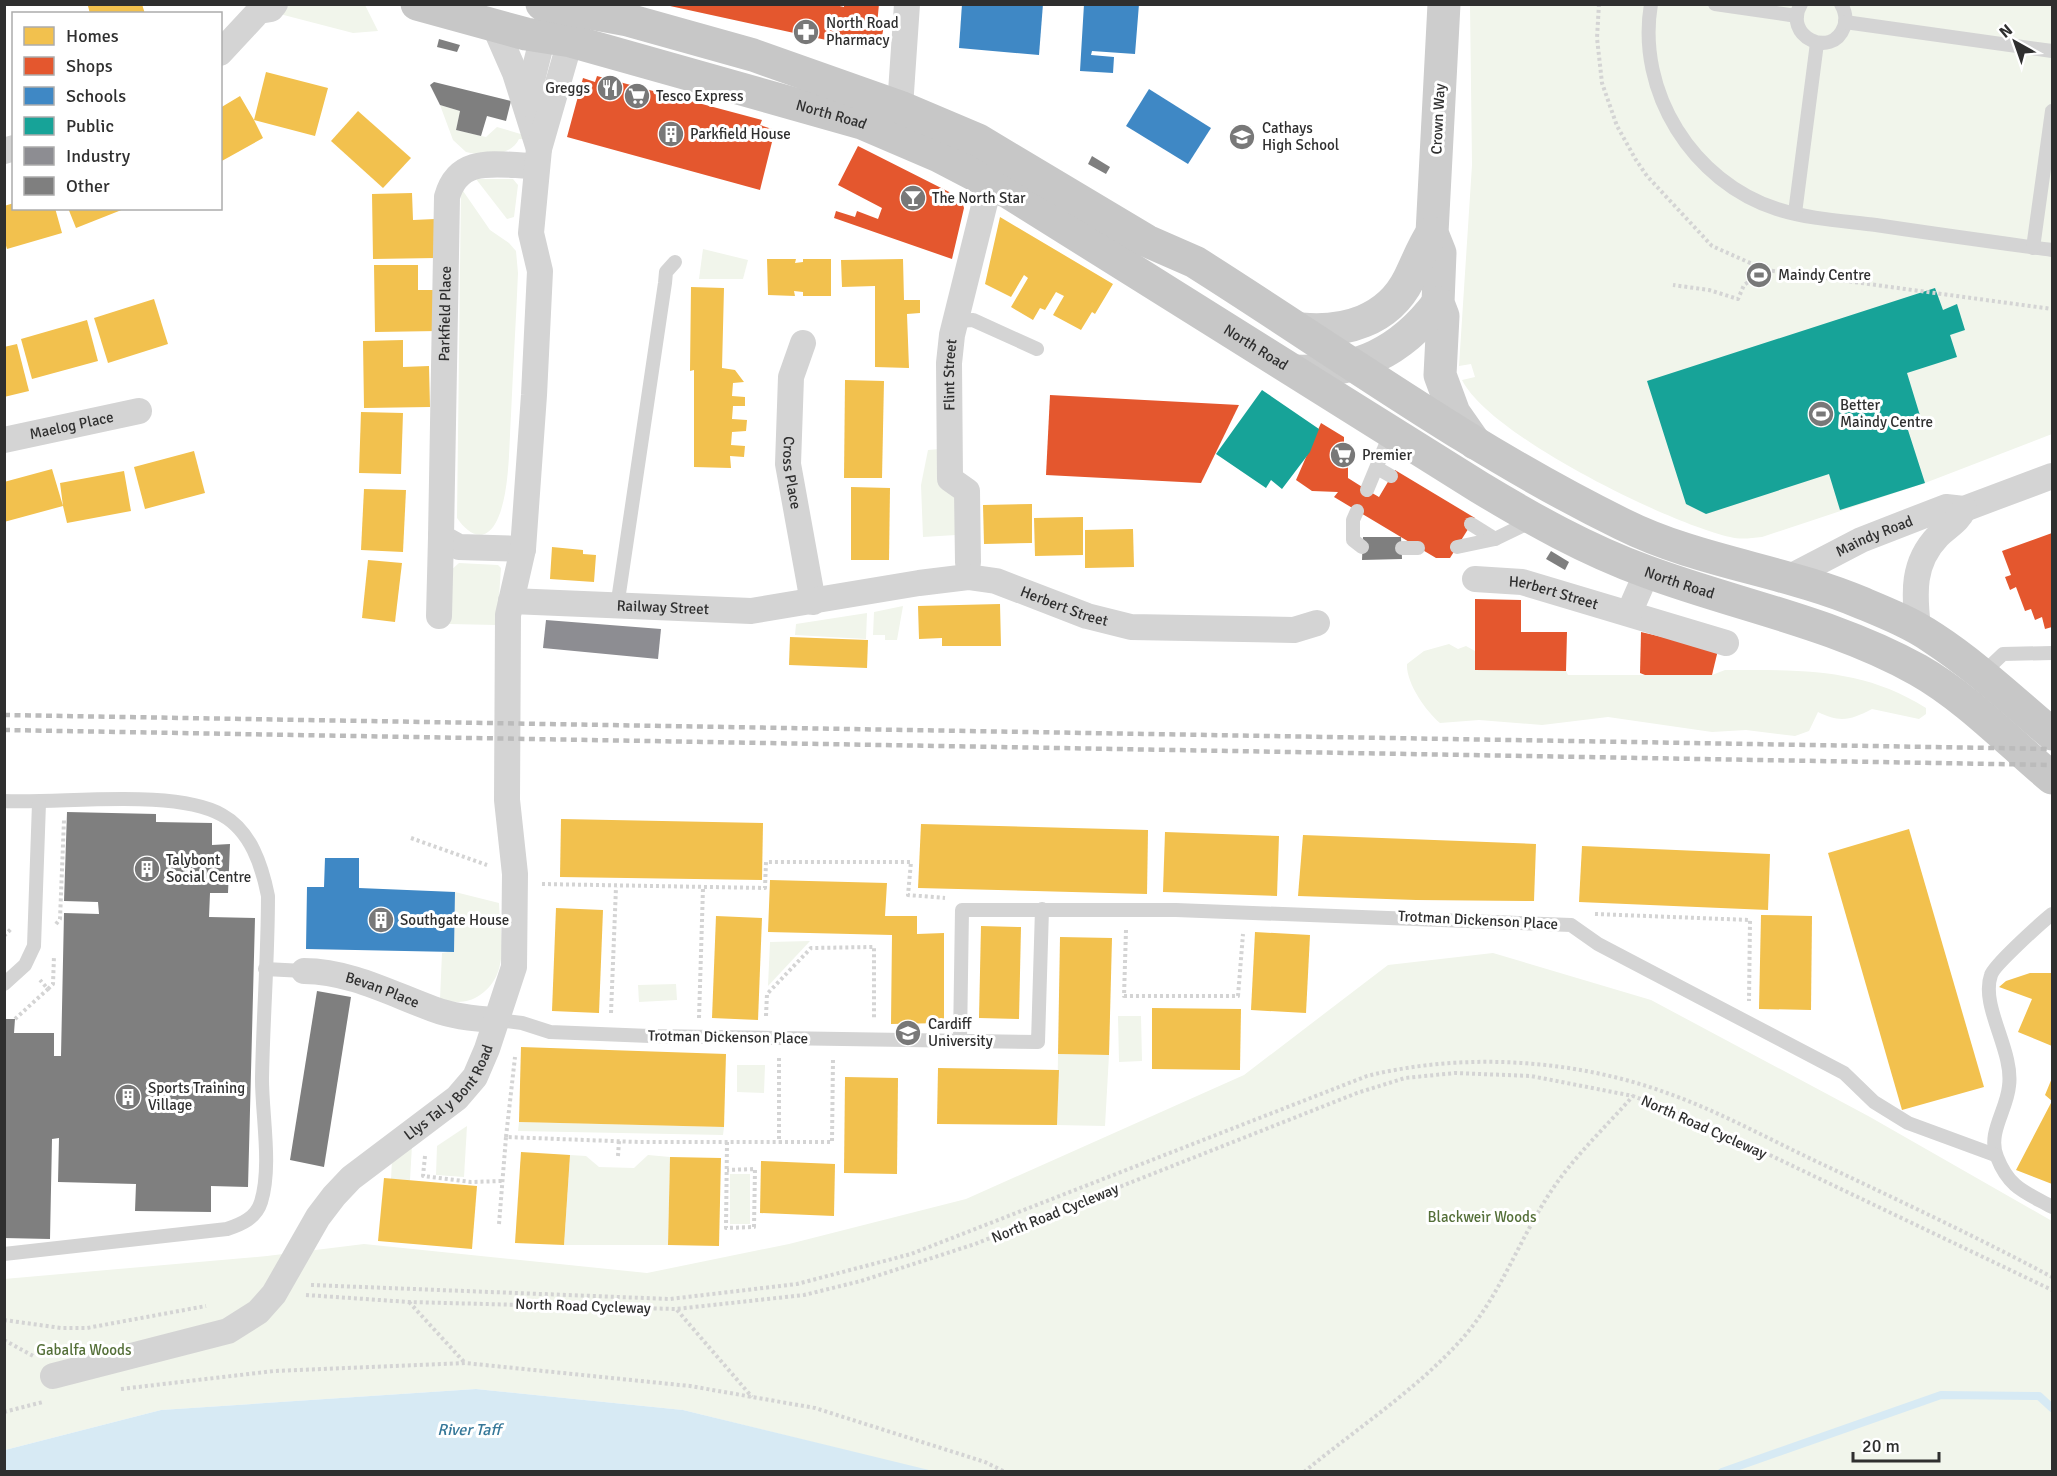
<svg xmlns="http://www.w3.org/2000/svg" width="2057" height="1476" font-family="Signika,sans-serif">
<rect width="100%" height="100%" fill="#fff"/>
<g fill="#f1f5eb">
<path d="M286 5H365L378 31 353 33 276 13Z"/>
<path d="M1470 5H2052V434L1925 483 1762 537C1751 538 1741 540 1730 537 1668 523 1490 436 1462 380L1475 377 1471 364 1459 366 1472 165Z"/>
<path d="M440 105 460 111 456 130 486 137 497 127 524 135 522 139H519C511 157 483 156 466 152L453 140Z"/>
<path d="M476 179H513L518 185 514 217 507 219Z"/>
<path d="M461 188 490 230 509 243 516 251 518 273C516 321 513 368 511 415 509 445 510 499 495 524 483 544 467 533 457 518Z"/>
<path d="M703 249 748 260 743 279H699Z"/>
<path d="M940 449 951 493 957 501 956 535 923 537 921 485 928 450Z"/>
<path d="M459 563 498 565 501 568 497 625 449 624 450 571Z"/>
<path d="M903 606 897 640H885V635H873L874 612Z"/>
<path d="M867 613 866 639 795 635 796 624Z"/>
<path d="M1449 644 1458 649 1466 646 1475 651V670L1566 671 1568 675H1712L1725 670C1798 670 1862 667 1926 708V714L1919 719 1872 709C1851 720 1840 723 1818 712L1809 731 1795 736 1746 730 1712 732 1608 717 1542 725 1479 720 1440 723C1426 711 1406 683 1407 664L1424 651Z"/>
<path d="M455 892 499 903C500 936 511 974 480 995 467 1004 454 1003 440 999L442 953 454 951Z"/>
<path d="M810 941 768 986 770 942Z"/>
<path d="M1493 953 1651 1000 1870 1117 2052 1221V1471L933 1472 683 1410 476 1389 161 1410 5 1450 4 1279 267 1256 364 1244 647 1273 789 1244 966 1199 1244 1075 1388 965Z"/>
<path d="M676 984 677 1000 639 1002 638 985Z"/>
<path d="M1118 1016H1141L1142 1061 1119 1062Z"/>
<path d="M1058 1054 1109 1055 1105 1126 1057 1125Z"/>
<path d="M737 1065H765L764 1093 737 1092Z"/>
<path d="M519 1122 724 1127 723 1135 518 1131Z"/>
<path d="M467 1126 464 1177 436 1175 437 1146Z"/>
<path d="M412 1145 410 1180 391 1179 392 1160Z"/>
<path d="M570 1155 586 1156 599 1167 634 1168 648 1155 670 1157 668 1245H564Z"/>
<rect x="730" y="1174" width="20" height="50"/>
</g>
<path fill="#d7eaf4" d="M476 1389 683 1410 933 1471H5V1450L161 1410Z"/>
<g fill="#f2c14e">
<path d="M94 4H142L145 14H90L88 6Z"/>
<path d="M266 72 328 88 315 136 254 120 263 138 220 162V108L240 96 254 120Z"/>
<path d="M358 111 411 158 383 188 331 141Z"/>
<path d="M412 193 413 220 435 219 436 258 373 259 372 194Z"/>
<path d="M14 203V208H55L62 233 7 249 4 239V206Z"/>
<path d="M68 208H124V209L76 228Z"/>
<path d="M1000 217 1113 284 1095 314 1092 312 1081 330 1053 315 1064 296 1056 292 1045 310 1040 308 1033 320 1011 307 1028 278 1024 275 1011 297 985 284Z"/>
<path d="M767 259H796L795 263 803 262V259H831V296H803V292L794 291 795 296 768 295Z"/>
<path d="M903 259 904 300H920V313L907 314 909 368 875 367V286L842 287 841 260Z"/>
<path d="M374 265H418V290H437L438 331 375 332Z"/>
<path d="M691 287 724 288 722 368 735 370 744 382 733 383 732 396 745 397V406H733L732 419 747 420 746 431 732 432 731 445 745 446 744 457 730 456 731 468 694 467V370L690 371Z"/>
<path d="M154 299 168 344 108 363 94 318Z"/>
<path d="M87 320 98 361 32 379 21 339Z"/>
<path d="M403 340V367L429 366 430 407 364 408 363 341Z"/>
<path d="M17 344 29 391 4 397V347Z"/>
<path d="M845 380 884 381 882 478H844Z"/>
<path d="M361 412 403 413 401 474 359 473Z"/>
<path d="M194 451 205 493 145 509 134 467Z"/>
<path d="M52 469 63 506 60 483 124 471 131 511 67 523 63 506 4 522V482Z"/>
<path d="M851 487 890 488 889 560H851Z"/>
<path d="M364 489 406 490 403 552 361 550Z"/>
<path d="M1032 504V543L984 544 983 505Z"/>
<path d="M1083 517V555L1035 556 1034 518Z"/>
<path d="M1133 529 1134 567 1085 568V530Z"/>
<path d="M552 547 583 550V554L596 555 594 582 550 579Z"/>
<path d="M368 560 402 563 395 622 362 618Z"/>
<path d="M1000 604 1001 646H942V638L919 639 918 606Z"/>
<path d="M790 637 868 640 867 668 789 665Z"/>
<path d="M561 819 763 823 762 880 560 877Z"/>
<path d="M921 824 1148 830 1147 894 918 888Z"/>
<path d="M1909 829 1984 1087 1902 1110 1828 853Z"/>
<path d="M1165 832 1279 836 1277 896 1163 892Z"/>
<path d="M1303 835 1536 844 1534 901 1416 900 1298 896Z"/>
<path d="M1582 846 1770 854 1768 910 1579 902Z"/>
<path d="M770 880 887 883 885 916H917V934L944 933V1023L891 1024 892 935 768 932Z"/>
<path d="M556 908 603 910 599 1013 552 1011Z"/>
<path d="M1761 915 1812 916 1811 1010 1759 1009Z"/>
<path d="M716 916 762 918 758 1020 712 1018Z"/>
<path d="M981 926 1021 927 1019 1019 979 1018Z"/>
<path d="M1255 932 1310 935 1306 1013 1251 1010Z"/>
<path d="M1060 937 1112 938 1109 1055 1058 1054Z"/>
<path d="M2030 973H2052V1046L2018 1032 2032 999 1999 987 2006 981Z"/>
<path d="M1152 1008 1241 1009 1240 1070 1152 1069Z"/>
<path d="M521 1047 726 1054 724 1127 519 1122Z"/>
<path d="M938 1068 1059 1070 1057 1125 937 1124Z"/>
<path d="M845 1077 898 1078 897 1174 844 1173Z"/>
<path d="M2052 1078V1184L2016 1170 2052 1101 2045 1095Z"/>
<path d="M521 1152 570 1155 564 1245 515 1243Z"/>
<path d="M670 1157 721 1158 719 1246 668 1245Z"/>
<path d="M761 1161 835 1164 834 1216 760 1213Z"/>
<path d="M384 1178 477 1186 472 1249 378 1241Z"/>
</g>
<g fill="#e4572e">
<path d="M844 4H879L877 25 884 26 881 41H873L863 48 670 6 835 5 844 7Z"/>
<path d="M597 76 762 120 760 125 775 130 760 190 567 137 583 78 595 82Z"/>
<path d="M858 146 961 198 964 208 952 259 834 218 836 211 855 217 857 211 878 219 882 208 838 185Z"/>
<path d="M1050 395 1239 405 1201 483 1046 475Z"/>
<path d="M1321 423 1344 437V442L1348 445V478L1367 490 1379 497 1395 470 1475 518 1450 558H1436L1334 497 1338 492 1312 491 1296 480Z"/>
<path d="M2052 533V627L2045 629 2042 617 2035 620 2031 609 2025 611 2016 587 2010 590 2005 577 2011 575 2002 551Z"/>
<path d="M1475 599 1521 600V632H1567L1566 671 1475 670Z"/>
<path d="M1641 632 1718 650 1712 675H1645L1640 673Z"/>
</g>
<g fill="#3f88c5">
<path d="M962 4H1043L1039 55 959 48Z"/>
<path d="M1084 4H1139L1135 54 1092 51 1091 55 1114 57 1113 73 1080 71Z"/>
<path d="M1149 89 1211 128 1188 164 1126 126Z"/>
<path d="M325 858H359V888L455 892 454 952 306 949 307 887H324Z"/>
</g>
<g fill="#17a398">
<path d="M1935 288 1943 310 1957 304 1965 330 1950 335 1957 357 1907 373 1922 422 1907 427 1925 483 1840 510 1829 474 1706 514 1686 504 1647 381Z"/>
<path d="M1262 390 1319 429 1310 452 1282 489 1271 480 1266 488 1216 454Z"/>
</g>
<path fill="#8d8d92" d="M546 620 661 629 658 659 543 648Z"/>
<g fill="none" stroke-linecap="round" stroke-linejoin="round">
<path stroke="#d7eaf4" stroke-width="8" d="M1722 1472 1941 1395 2039 1396 2052 1408"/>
</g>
<g fill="#7f7f7f">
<path d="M439 39 460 45 457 52 437 47Z"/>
<path d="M434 82 511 101 506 121 487 116 481 136 456 130 460 111 440 105 430 85Z"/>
<path d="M1092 156 1110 167 1106 174 1088 164Z"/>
<path d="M1363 537H1401L1402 559 1362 560Z"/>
<path d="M1551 551 1569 562 1565 570 1546 559Z"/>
<path d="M67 812 156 814V822L212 823V845L230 844 228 893H210L209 917 255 918 248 1187 211 1186V1212L135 1211 136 1184 58 1182 59 1138 52 1139 50 1239 4 1238V1019H15L14 1033H54V1056H61L64 913 99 914 98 902 64 901Z"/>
<path d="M317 991 351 997 324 1167 290 1160Z"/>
</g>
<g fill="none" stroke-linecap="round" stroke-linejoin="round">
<g stroke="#d4d4d4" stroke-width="4" stroke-dasharray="3 3" stroke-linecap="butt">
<path d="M1599 4 1597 38 1602 83 1617 126 1636 160 1647 176 1712 246 1766 270 1744 285 1738 299 1709 290 1673 285"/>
<path d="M1766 270 2052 309"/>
<path d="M411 838 487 865"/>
<path d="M542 884 765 888 766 862H911L908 895 945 898"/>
<path d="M1595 914 1750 920 1749 1001"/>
<path d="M56 924 60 919 64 820"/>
<path d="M1126 930 1124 996H1238L1243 934"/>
<path d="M4 936 12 928"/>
<path d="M48 989 53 984 54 956"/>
<path d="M611 1013 616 887"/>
<path d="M766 1016 767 994 811 948 874 947V1018"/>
<path d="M699 1018 703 888"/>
<path d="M15 1019 48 989 40 980"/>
<path d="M779 1058V1142H832L833 1059"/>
<path d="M506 1137 515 1057"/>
<path d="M727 1142 726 1228 754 1227 755 1169 727 1170"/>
<path d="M425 1156 423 1176 471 1182 502 1181"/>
<path d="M618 1156 619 1141"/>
<path d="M499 1224 506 1137 638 1142H779"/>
<path d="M311 1285 670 1299 797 1284 911 1254 1367 1076C1463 1052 1574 1059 1667 1093 1721 1112 1772 1141 1824 1165 1900 1201 1977 1237 2052 1277"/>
<path d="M306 1295 409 1302 676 1309 804 1295 861 1281 975 1244 1357 1093 1405 1078 1455 1073 1531 1076 1633 1096 1705 1124 2052 1290"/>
<path d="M409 1302 465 1363"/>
<path d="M677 1310 752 1397"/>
<path d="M4 1320 61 1328H87L206 1306"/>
<path d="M4 1340 35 1357"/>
<path d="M121 1389 274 1371 465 1363 690 1386 815 1408 985 1462 1005 1472"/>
<path d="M4 1412 43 1402"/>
<path d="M1304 1472C1356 1429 1416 1390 1461 1340 1497 1300 1515 1250 1543 1204 1567 1163 1602 1131 1633 1096"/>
</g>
<g stroke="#d4d4d4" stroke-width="14">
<path d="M1651 4C1636 92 1693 182 1777 209 1808 219 1844 221 1876 225 1935 234 1994 242 2052 250"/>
<path d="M1715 4 1797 16"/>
<path d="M1801 4C1782 36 1832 60 1844 27 1847 19 1845 11 1841 4"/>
<path d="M1845 22 2052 51"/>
<path d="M1795 213 1817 43"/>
<path d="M2033 248 2052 111"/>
<path d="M957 321 973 320 1037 349"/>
<path d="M1377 468 1391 476"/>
<path d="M1367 490 1391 432"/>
<path d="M1357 511 1353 520V540L1362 547"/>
<path d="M1471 524 1495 539"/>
<path d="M1457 547 1495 539 1534 520"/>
<path d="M1402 548H1418"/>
<path d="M617 607 665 283 666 272 675 262"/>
<path d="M1982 674 2003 654 2052 653"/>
<path d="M4 801C61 804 175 788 222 815 251 831 262 866 268 896 268 957 263 1018 262 1079 262 1116 272 1166 261 1202 256 1218 242 1224 227 1229L4 1254"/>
<path d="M2052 914C2042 922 1994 965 1991 975 1980 1006 2014 1051 2009 1086 2007 1110 1987 1133 1997 1157 2009 1188 2025 1192 2052 1207"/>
<path d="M265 969 304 971"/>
<path d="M4 984 25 965 34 946 39 803"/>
<path d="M497 1020 522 1023 550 1032 650 1036 1038 1042 1042 909"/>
<path d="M960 1041 962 910H1176L1571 925 1598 944 1844 1073 1874 1102 1908 1123 1995 1155"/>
</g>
<g stroke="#d4d4d4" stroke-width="26">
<path d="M494 25 515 73 539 149"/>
<path d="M220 53 259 11 271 9 275 4"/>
<path d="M526 104 547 20"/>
<path d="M900 107 907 4"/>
<path d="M4 151 14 148"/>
<path id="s1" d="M803 343 791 377 788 464 813 602"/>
<path id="s2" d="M4 440 139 411"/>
<path id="s3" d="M523 549 459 547 441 537 447 197C459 153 500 166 537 166"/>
<path id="s4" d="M968 562 967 491 950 479 949 363 952 335 990 182"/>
<path id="s5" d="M1788 578 1861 540 1946 507 1964 509 2052 476"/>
<path id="s6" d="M1475 579 1522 582 1726 643"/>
<path id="s7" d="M511 601 751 611 919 583 968 577 996 581 1087 616 1131 627 1294 630 1317 623"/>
<path d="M1629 613 1647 572"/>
<path d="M439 616 441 537"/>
<path d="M1918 628C1914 593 1912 563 1938 536 1949 525 1957 523 1964 509"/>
<path id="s8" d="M304 971C349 971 392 994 433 1009 454 1017 475 1019 497 1020"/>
<path id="s9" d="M53 1376 228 1331 258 1312 274 1294 318 1217 334 1196 351 1178 457 1098 475 1077 487 1049 514 967 515 874 507 800 508 615 523 549 534 395 540 271 531 233 539 149 575 24"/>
</g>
<g stroke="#cdcdcd" stroke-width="33">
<path d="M1444 4 1432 233 1440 253 1438 303 1443 316 1440 375 1454 413 1475 443"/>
<path d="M1301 329C1344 333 1388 321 1409 279 1417 263 1422 248 1432 233"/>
<path d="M1295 371C1357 373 1401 352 1438 303"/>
</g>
<g stroke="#c7c7c7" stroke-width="33">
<path id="s10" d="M417 4 526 34 571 41 862 123 939 156 1008 192 1479 487C1532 519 1587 550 1645 571 1736 605 1832 622 1918 670 1966 697 2010 743 2052 778"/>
<path d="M542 4 628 20 753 55 900 107 978 140 1147 241 1195 262C1336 351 1471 450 1622 524 1698 562 1784 570 1862 603 1886 613 1911 623 1933 638 1976 666 2014 702 2052 734"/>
</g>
<g stroke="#bbb" stroke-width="4.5" stroke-dasharray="6 4.5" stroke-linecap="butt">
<path d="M4 715 2052 749"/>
<path d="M4 730 2052 765"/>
</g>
</g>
<defs>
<g id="pharmacy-disc" transform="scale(1.35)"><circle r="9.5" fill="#787878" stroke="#fff"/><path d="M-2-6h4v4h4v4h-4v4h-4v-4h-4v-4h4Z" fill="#fff"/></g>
<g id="restaurant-disc" transform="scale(1.35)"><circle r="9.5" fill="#787878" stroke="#fff"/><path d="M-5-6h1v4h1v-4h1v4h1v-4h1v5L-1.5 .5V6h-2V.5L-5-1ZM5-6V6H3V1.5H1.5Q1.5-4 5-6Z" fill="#fff"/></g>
<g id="supermarket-disc" transform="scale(1.35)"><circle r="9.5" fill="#787878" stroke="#fff"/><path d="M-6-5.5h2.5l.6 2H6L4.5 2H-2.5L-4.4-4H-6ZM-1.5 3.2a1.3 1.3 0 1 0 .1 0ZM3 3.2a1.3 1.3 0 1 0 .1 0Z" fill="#fff"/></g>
<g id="building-disc" transform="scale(1.35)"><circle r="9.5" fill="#787878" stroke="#fff"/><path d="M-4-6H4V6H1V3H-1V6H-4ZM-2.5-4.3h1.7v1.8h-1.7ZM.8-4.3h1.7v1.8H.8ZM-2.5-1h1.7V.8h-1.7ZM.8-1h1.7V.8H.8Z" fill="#fff"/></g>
<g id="school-disc" transform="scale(1.35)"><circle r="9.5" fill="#787878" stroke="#fff"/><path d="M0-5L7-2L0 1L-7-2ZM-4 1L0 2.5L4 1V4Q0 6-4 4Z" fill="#fff"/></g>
<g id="bar-disc" transform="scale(1.35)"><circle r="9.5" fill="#787878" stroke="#fff"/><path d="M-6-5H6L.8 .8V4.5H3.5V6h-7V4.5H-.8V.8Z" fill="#fff"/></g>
<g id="stadium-disc" transform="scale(1.35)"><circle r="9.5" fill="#787878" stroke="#fff"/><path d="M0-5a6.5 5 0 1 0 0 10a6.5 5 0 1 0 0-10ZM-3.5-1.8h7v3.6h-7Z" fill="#fff"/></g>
<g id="university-disc" transform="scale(1.35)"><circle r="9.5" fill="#787878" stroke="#fff"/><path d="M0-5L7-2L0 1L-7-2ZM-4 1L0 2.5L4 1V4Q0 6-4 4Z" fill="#fff"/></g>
</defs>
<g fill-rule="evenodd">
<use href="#pharmacy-disc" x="806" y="32"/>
<use href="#restaurant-disc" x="610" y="88"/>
<use href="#supermarket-disc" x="637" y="96"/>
<use href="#building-disc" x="671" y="134"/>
<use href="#school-disc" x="1242" y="137"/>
<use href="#bar-disc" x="913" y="198"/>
<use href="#stadium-disc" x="1759" y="275"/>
<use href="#stadium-disc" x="1821" y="414"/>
<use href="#supermarket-disc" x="1343" y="455"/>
<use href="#building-disc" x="147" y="869"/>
<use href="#building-disc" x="381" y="920"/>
<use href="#university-disc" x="908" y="1033"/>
<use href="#building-disc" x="128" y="1097"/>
</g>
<g text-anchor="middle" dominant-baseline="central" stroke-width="6" stroke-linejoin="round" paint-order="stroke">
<g font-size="15" fill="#2f2f2f" stroke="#fff" text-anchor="start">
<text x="826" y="23">North Road<tspan x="826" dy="17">Pharmacy</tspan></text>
<text x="590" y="88" text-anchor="end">Greggs</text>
<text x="656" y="96">Tesco Express</text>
<text x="1262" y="128">Cathays<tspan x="1262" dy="17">High School</tspan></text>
<text x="690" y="134">Parkfield House</text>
<text x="932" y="198">The North Star</text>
<text x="1778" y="275">Maindy Centre</text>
<text x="1840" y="405">Better<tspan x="1840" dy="17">Maindy Centre</tspan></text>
<text x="1362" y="455">Premier</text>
<text x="166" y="860">Talybont<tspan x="166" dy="17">Social Centre</tspan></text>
<text x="400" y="920">Southgate House</text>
<text x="928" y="1024">Cardiff<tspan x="928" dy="17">University</tspan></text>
<text x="148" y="1088">Sports Training<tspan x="148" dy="17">Village</tspan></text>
</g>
<g font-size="15" fill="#2f2f2f" stroke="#fff">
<text stroke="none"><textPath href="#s10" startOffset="429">North Road</textPath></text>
<text transform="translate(1438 119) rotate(-87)">Crown Way</text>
<text stroke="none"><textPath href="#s3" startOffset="308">Parkfield Place</textPath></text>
<text stroke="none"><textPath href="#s10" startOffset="915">North Road</textPath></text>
<text stroke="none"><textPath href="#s4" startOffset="196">Flint Street</textPath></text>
<text stroke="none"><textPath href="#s2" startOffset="69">Maelog Place</textPath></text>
<text stroke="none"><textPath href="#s1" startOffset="132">Cross Place</textPath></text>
<text stroke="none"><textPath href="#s5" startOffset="96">Maindy Road</textPath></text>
<text stroke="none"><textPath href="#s10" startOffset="1401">North Road</textPath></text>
<text stroke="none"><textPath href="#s6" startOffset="80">Herbert Street</textPath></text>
<text stroke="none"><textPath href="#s7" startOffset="561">Herbert Street</textPath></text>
<text stroke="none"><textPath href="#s7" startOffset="152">Railway Street</textPath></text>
<text transform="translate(1478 920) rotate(3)">Trotman Dickenson Place</text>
<text stroke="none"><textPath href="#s8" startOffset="81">Bevan Place</textPath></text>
<text transform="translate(728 1037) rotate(1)">Trotman Dickenson Place</text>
<text stroke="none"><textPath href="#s9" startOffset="512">Llys Tal y Bont Road</textPath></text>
<text transform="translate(1704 1127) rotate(24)">North Road Cycleway</text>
<text transform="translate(1055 1213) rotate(-22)">North Road Cycleway</text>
<text transform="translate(583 1306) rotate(2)">North Road Cycleway</text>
</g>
<g font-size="15" fill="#546f38" stroke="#fff">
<text x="1482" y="1217">Blackweir Woods</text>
<text x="84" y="1350">Gabalfa Woods</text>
</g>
<g font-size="16" font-style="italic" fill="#357798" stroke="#fff">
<text x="469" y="1430">River Taff</text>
</g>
</g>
<rect width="2057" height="1476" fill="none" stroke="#2f2f2f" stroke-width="12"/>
<rect x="12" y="12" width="210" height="198" fill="#ffffff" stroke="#acacac" stroke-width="1.5"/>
<rect x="24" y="27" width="30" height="18" fill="#f2c14e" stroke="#acacac" stroke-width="1.5"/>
<text x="66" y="42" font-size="18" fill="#2f2f2f">Homes</text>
<rect x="24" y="57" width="30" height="18" fill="#e4572e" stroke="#acacac" stroke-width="1.5"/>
<text x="66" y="72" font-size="18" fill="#2f2f2f">Shops</text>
<rect x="24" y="87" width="30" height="18" fill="#3f88c5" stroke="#acacac" stroke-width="1.5"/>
<text x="66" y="102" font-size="18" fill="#2f2f2f">Schools</text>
<rect x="24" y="117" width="30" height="18" fill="#17a398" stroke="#acacac" stroke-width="1.5"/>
<text x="66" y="132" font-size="18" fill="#2f2f2f">Public</text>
<rect x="24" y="147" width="30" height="18" fill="#8d8d92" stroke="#acacac" stroke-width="1.5"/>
<text x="66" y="162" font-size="18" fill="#2f2f2f">Industry</text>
<rect x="24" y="177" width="30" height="18" fill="#7f7f7f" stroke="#acacac" stroke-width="1.5"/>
<text x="66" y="192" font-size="18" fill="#2f2f2f">Other</text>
<g transform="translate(2015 42) rotate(320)" stroke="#ffffff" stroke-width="4.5" paint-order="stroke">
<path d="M0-4.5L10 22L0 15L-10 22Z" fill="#2f2f2f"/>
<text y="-9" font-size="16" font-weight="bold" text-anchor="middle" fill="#2f2f2f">N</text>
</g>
<path d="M1853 1452v9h86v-9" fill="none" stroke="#2f2f2f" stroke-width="3"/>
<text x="1862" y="1452" font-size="18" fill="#2f2f2f" stroke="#ffffff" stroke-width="4.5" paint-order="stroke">20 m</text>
</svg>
